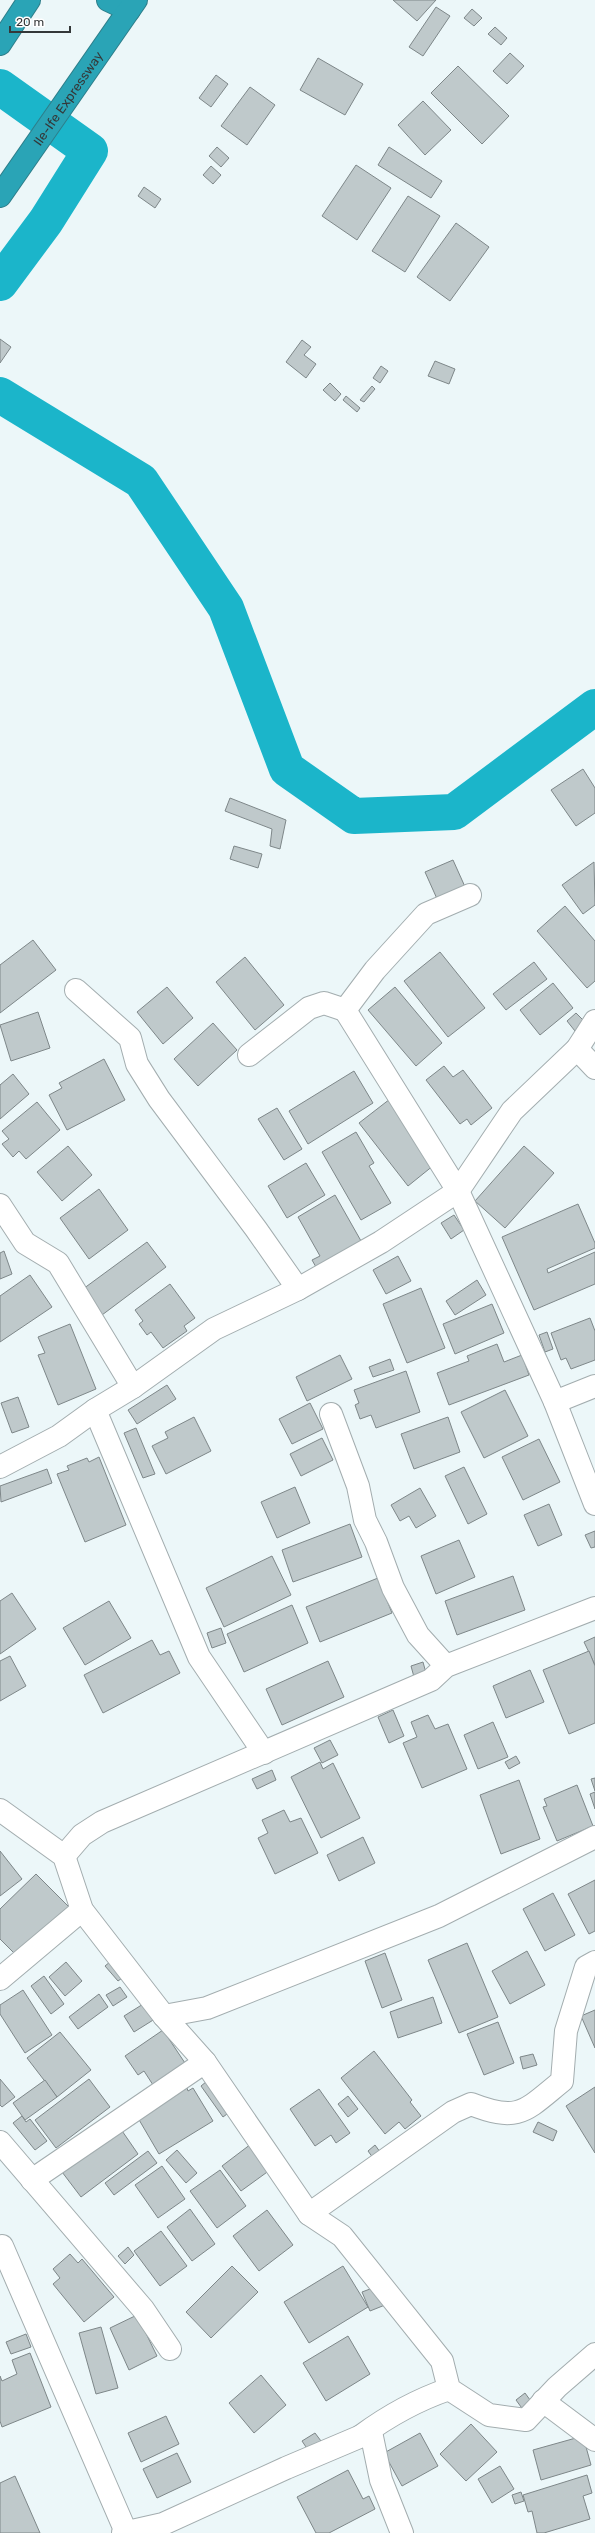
<svg xmlns="http://www.w3.org/2000/svg" width="595" height="2533" font-family="Rubik,sans-serif">
<rect width="100%" height="100%" fill="#ecf7f9"/>
<g fill="none" stroke-linecap="round" stroke-linejoin="round">
<g stroke="#1bb5ca" stroke-width="36">
<path d="M0 87 90 151 46 221 0 283"/>
<path d="M0 395 141 481 226 608 287 769 354 816 454 812 595 707"/>
</g>
</g>
<g fill="#bfc9cb" stroke="#7e8789">
<path d="M393 0H436L417 21Z"/>
<path d="M436 7 450 16 423 56 409 47Z"/>
<path d="M472 9 482 18 474 26 464 18Z"/>
<path d="M495 27 507 38 501 45 488 34Z"/>
<path d="M510 53 524 66 507 84 493 71Z"/>
<path d="M318 58 363 84 345 115 300 90Z"/>
<path d="M458 66 509 116 482 144 431 93Z"/>
<path d="M216 75 228 84 211 107 199 98Z"/>
<path d="M250 87 275 105 247 145 221 126Z"/>
<path d="M423 101 451 130 425 155 398 125Z"/>
<path d="M217 147 229 158 221 167 209 156Z"/>
<path d="M389 147 442 181 431 198 378 165Z"/>
<path d="M356 165 391 188 357 240 322 216Z"/>
<path d="M211 166 221 175 213 184 203 175Z"/>
<path d="M144 187 161 199 155 208 138 196Z"/>
<path d="M408 196 440 216 405 272 372 251Z"/>
<path d="M456 223 489 247 450 301 417 277Z"/>
<path d="M0 339 11 347 0 363Z"/>
<path d="M302 340 311 347 304 355 316 364 306 378 286 362Z"/>
<path d="M435 361 455 369 449 384 428 376Z"/>
<path d="M381 366 388 371 380 383 373 378Z"/>
<path d="M330 383 341 394 335 401 323 390Z"/>
<path d="M372 386 375 389 364 402 360 400Z"/>
<path d="M346 396 360 408 357 412 343 400Z"/>
<path d="M583 769 595 788V813L576 826 551 790Z"/>
<path d="M230 798 286 820 280 849 270 846 272 829 225 811Z"/>
<path d="M234 846 262 854 258 868 230 859Z"/>
<path d="M453 860 466 889 438 901 425 872Z"/>
<path d="M594 862 595 905 583 914 562 885Z"/>
<path d="M565 906 595 941V981L587 988 537 931Z"/>
<path d="M33 940 56 970 0 1013V965Z"/>
<path d="M440 952 485 1008 448 1037 404 981Z"/>
<path d="M245 957 284 1005 255 1030 216 982Z"/>
<path d="M534 962 547 979 506 1010 493 994Z"/>
<path d="M553 983 573 1008 540 1035 520 1010Z"/>
<path d="M167 987 193 1018 163 1044 137 1012Z"/>
<path d="M395 987 442 1043 416 1066 368 1010Z"/>
<path d="M38 1012 50 1048 11 1061 0 1025Z"/>
<path d="M576 1013 585 1022 575 1031 567 1021Z"/>
<path d="M213 1023 237 1050 198 1086 174 1059Z"/>
<path d="M104 1059 125 1100 67 1130 49 1095 62 1088 59 1083Z"/>
<path d="M444 1066 453 1077 463 1070 492 1108 471 1125 467 1119 460 1124 426 1080Z"/>
<path d="M354 1071 373 1103 308 1144 289 1111Z"/>
<path d="M13 1074 29 1094 0 1119V1085Z"/>
<path d="M390 1099 439 1161 408 1186 359 1123Z"/>
<path d="M37 1102 60 1130 26 1159 19 1151 13 1157 2 1144 9 1139 2 1131Z"/>
<path d="M277 1108 302 1149 284 1160 258 1119Z"/>
<path d="M356 1132 374 1163 369 1166 391 1203 361 1220 322 1152Z"/>
<path d="M68 1146 92 1175 62 1201 37 1172Z"/>
<path d="M524 1146 554 1173 505 1228 475 1201Z"/>
<path d="M306 1163 325 1195 287 1218 268 1186Z"/>
<path d="M99 1189 128 1230 89 1259 60 1218Z"/>
<path d="M335 1195 365 1248 320 1274 312 1260 320 1256 298 1217Z"/>
<path d="M578 1204 595 1243V1248L547 1269 548 1273 595 1252V1284L534 1310 502 1237Z"/>
<path d="M454 1215 464 1230 451 1239 441 1223Z"/>
<path d="M147 1242 166 1267 102 1315 83 1289Z"/>
<path d="M4 1251 12 1274 0 1279V1253Z"/>
<path d="M398 1256 411 1281 386 1294 373 1270Z"/>
<path d="M30 1275 52 1307 0 1342V1296Z"/>
<path d="M477 1280 486 1295 455 1315 446 1301Z"/>
<path d="M170 1284 195 1318 184 1326 187 1331 163 1348 151 1332 147 1335 139 1324 143 1321 135 1310Z"/>
<path d="M421 1288 445 1348 407 1363 383 1304Z"/>
<path d="M492 1304 504 1333 455 1354 443 1324Z"/>
<path d="M590 1318 595 1331V1360L571 1369 566 1358 561 1360 551 1333Z"/>
<path d="M70 1324 96 1389 58 1405 38 1355 45 1353 38 1337Z"/>
<path d="M547 1332 553 1349 545 1352 539 1335Z"/>
<path d="M497 1344 504 1362 522 1355 529 1375 449 1405 437 1373 469 1361 467 1356Z"/>
<path d="M340 1355 352 1379 307 1401 296 1377Z"/>
<path d="M390 1359 394 1370 373 1377 369 1367Z"/>
<path d="M406 1371 420 1412 376 1428 371 1415 360 1419 355 1405 359 1403 354 1390Z"/>
<path d="M167 1385 176 1399 137 1424 128 1410Z"/>
<path d="M505 1390 528 1436 484 1458 461 1412Z"/>
<path d="M18 1397 29 1427 12 1433 1 1403Z"/>
<path d="M310 1403 323 1429 292 1444 279 1419Z"/>
<path d="M194 1417 211 1451 166 1474 152 1446 168 1438 165 1432Z"/>
<path d="M448 1417 460 1452 414 1469 401 1434Z"/>
<path d="M136 1428 155 1474 143 1478 124 1433Z"/>
<path d="M322 1438 333 1460 301 1476 290 1454Z"/>
<path d="M539 1439 560 1482 523 1500 502 1457Z"/>
<path d="M99 1457 126 1525 85 1542 57 1474 69 1470 67 1466 87 1458 89 1462Z"/>
<path d="M464 1467 487 1514 468 1524 445 1476Z"/>
<path d="M47 1469 52 1483 1 1502 0 1486Z"/>
<path d="M295 1487 310 1523 277 1538 261 1502Z"/>
<path d="M420 1488 436 1516 416 1528 409 1516 400 1521 391 1505Z"/>
<path d="M549 1504 562 1535 538 1546 524 1515Z"/>
<path d="M350 1524 362 1557 293 1582 282 1550Z"/>
<path d="M595 1531V1547L591 1548 585 1535Z"/>
<path d="M459 1540 475 1577 436 1594 421 1556Z"/>
<path d="M272 1556 291 1595 224 1627 206 1588Z"/>
<path d="M513 1576 525 1610 457 1635 445 1601Z"/>
<path d="M378 1578 392 1613 320 1642 306 1607Z"/>
<path d="M12 1593 36 1629 0 1654V1601Z"/>
<path d="M109 1601 131 1638 85 1665 63 1628Z"/>
<path d="M292 1605 308 1643 244 1672 227 1634Z"/>
<path d="M221 1628 226 1643 212 1648 207 1633Z"/>
<path d="M595 1637V1665L584 1642Z"/>
<path d="M152 1640 160 1655 169 1651 180 1673 103 1713 84 1675Z"/>
<path d="M589 1651 595 1666V1723L569 1734 543 1670Z"/>
<path d="M10 1656 26 1686 0 1701V1661Z"/>
<path d="M328 1661 344 1697 282 1725 266 1689Z"/>
<path d="M423 1662 426 1673 414 1677 411 1666Z"/>
<path d="M530 1670 544 1702 506 1718 493 1686Z"/>
<path d="M393 1710 404 1736 389 1743 378 1717Z"/>
<path d="M428 1715 435 1729 448 1724 467 1769 422 1788 403 1743 417 1737 411 1722Z"/>
<path d="M493 1722 508 1757 478 1769 464 1735Z"/>
<path d="M330 1740 338 1755 322 1763 314 1748Z"/>
<path d="M516 1756 520 1763 509 1769 505 1762Z"/>
<path d="M320 1762 323 1769 333 1763 360 1818 321 1838 291 1777Z"/>
<path d="M272 1770 276 1780 257 1789 252 1779Z"/>
<path d="M595 1778V1791L591 1779Z"/>
<path d="M519 1780 540 1839 501 1854 480 1795Z"/>
<path d="M577 1785 593 1826 557 1841 543 1807 547 1806 544 1799Z"/>
<path d="M595 1792V1809L590 1794Z"/>
<path d="M284 1810 290 1822 301 1818 318 1853 275 1874 258 1838 268 1833 262 1820Z"/>
<path d="M363 1837 375 1863 339 1881 327 1855Z"/>
<path d="M0 1851 22 1879 0 1896Z"/>
<path d="M36 1874 69 1907 18 1957 0 1939V1909Z"/>
<path d="M595 1880V1931L589 1934 568 1894Z"/>
<path d="M553 1893 575 1935 545 1951 523 1909Z"/>
<path d="M467 1943 498 2017 459 2033 428 1960Z"/>
<path d="M527 1951 545 1985 510 2004 492 1971Z"/>
<path d="M385 1953 402 2000 382 2008 365 1961Z"/>
<path d="M116 1957 129 1973 118 1981 105 1966Z"/>
<path d="M66 1962 82 1981 65 1996 49 1977Z"/>
<path d="M44 1976 64 2004 51 2014 31 1986Z"/>
<path d="M120 1987 127 1997 113 2006 106 1995Z"/>
<path d="M23 1990 52 2035 25 2053 0 2014V2005Z"/>
<path d="M99 1994 108 2007 78 2029 69 2017Z"/>
<path d="M433 1997 442 2023 398 2038 390 2012Z"/>
<path d="M148 2001 158 2017 134 2032 124 2016Z"/>
<path d="M595 2010V2048L581 2016Z"/>
<path d="M498 2022 514 2063 484 2075 467 2034Z"/>
<path d="M163 2030 187 2066 155 2088 144 2071 138 2075 125 2056Z"/>
<path d="M60 2032 91 2070 57 2097 27 2058Z"/>
<path d="M374 2051 412 2100 410 2102 421 2116 405 2129 399 2122 385 2134 341 2078Z"/>
<path d="M533 2054 537 2065 523 2069 520 2057Z"/>
<path d="M212 2077 235 2108 223 2117 201 2086Z"/>
<path d="M0 2079 15 2097 2 2107 0 2105Z"/>
<path d="M89 2079 110 2107 56 2148 35 2120Z"/>
<path d="M45 2080 57 2097 25 2120 13 2103Z"/>
<path d="M595 2087V2153L566 2106Z"/>
<path d="M187 2088 188 2091 193 2088 213 2121 159 2154 138 2118Z"/>
<path d="M319 2089 350 2133 336 2143 331 2135 315 2146 290 2109Z"/>
<path d="M348 2096 358 2109 348 2117 338 2104Z"/>
<path d="M22 2116 26 2122 30 2119 47 2141 35 2150 13 2123Z"/>
<path d="M538 2122 557 2131 553 2141 533 2132Z"/>
<path d="M118 2125 138 2154 81 2197 59 2168Z"/>
<path d="M251 2144 270 2170 241 2191 222 2166Z"/>
<path d="M375 2145 383 2156 376 2162 368 2151Z"/>
<path d="M177 2150 197 2173 186 2183 166 2160Z"/>
<path d="M148 2151 157 2163 114 2195 105 2183Z"/>
<path d="M162 2166 185 2199 158 2218 135 2185Z"/>
<path d="M220 2170 246 2206 217 2228 190 2191Z"/>
<path d="M190 2209 215 2244 192 2261 167 2227Z"/>
<path d="M267 2210 293 2245 259 2271 233 2236Z"/>
<path d="M161 2231 187 2266 160 2286 134 2251Z"/>
<path d="M128 2247 134 2255 125 2264 118 2256Z"/>
<path d="M70 2254 78 2263 82 2259 114 2297 84 2322 53 2284 60 2278 53 2269Z"/>
<path d="M232 2266 258 2292 211 2338 186 2312Z"/>
<path d="M343 2266 368 2307 309 2343 284 2302Z"/>
<path d="M378 2286 385 2305 370 2311 362 2292Z"/>
<path d="M137 2315 157 2356 129 2370 110 2328Z"/>
<path d="M101 2327 118 2388 96 2394 79 2333Z"/>
<path d="M26 2334 31 2347 11 2354 6 2342Z"/>
<path d="M348 2336 370 2374 326 2401 303 2363Z"/>
<path d="M30 2353 51 2407 2 2427 0 2421V2376L2 2381 17 2374 12 2360Z"/>
<path d="M261 2375 286 2405 254 2433 229 2403Z"/>
<path d="M525 2393 533 2404 524 2411 516 2400Z"/>
<path d="M166 2416 179 2444 141 2462 128 2433Z"/>
<path d="M471 2424 497 2452 466 2481 440 2454Z"/>
<path d="M315 2433 321 2441 308 2450 302 2441Z"/>
<path d="M420 2433 438 2466 402 2486 384 2453Z"/>
<path d="M583 2436 591 2465 541 2480 533 2450Z"/>
<path d="M177 2453 191 2482 157 2498 143 2469Z"/>
<path d="M500 2466 514 2489 492 2503 478 2479Z"/>
<path d="M348 2470 363 2499 369 2496 375 2509 329 2533H316L297 2497Z"/>
<path d="M587 2475 592 2493 583 2496 590 2519 544 2533H537L532 2511 528 2512 523 2495Z"/>
<path d="M15 2476 40 2533H0V2483Z"/>
<path d="M521 2492 524 2501 515 2504 512 2495Z"/>
</g>
<g fill="none" stroke-linecap="round" stroke-linejoin="round">
<g stroke="#a3adaf" stroke-width="24">
<g id="street">
<path d="M76 990 130 1038 137 1064 159 1099 256 1229 298 1289"/>
<path d="M345 1010 458 1191 555 1402 595 1386"/>
<path d="M577 1049 595 1068"/>
<path d="M249 1055 309 1008 324 1003 345 1010 375 970 426 914 470 895"/>
<path d="M0 1205 25 1243 58 1263 133 1387"/>
<path d="M555 1402 595 1504"/>
<path d="M95 1410 199 1657 264 1753"/>
<path d="M331 1414 358 1486 365 1520 376 1542 393 1588 418 1635 446 1666"/>
<path d="M0 1467 59 1436 95 1410 133 1387 214 1329 298 1289 381 1242 458 1191 512 1111 577 1049 595 1021"/>
<path d="M0 1810 64 1856 82 1910 164 2016 205 2062 309 2214 342 2236 442 2361 449 2389 489 2415 526 2420 557 2387 595 2354"/>
<path d="M64 1856 82 1835 102 1822 431 1680 446 1666 595 1608"/>
<path d="M0 1979 82 1910"/>
<path d="M164 2016 207 2008 439 1916 595 1837"/>
<path d="M0 2142 143 2309 170 2349"/>
<path d="M32 2180 205 2062"/>
<path d="M309 2214 453 2112 471 2104C519 2123 525 2111 562 2081L566 2031 586 1967 595 1962"/>
<path d="M2 2246 126 2532"/>
<path d="M543 2401 595 2440"/>
<path d="M361 2436C388 2416 417 2400 449 2389"/>
<path d="M123 2533 163 2524 286 2468 371 2432 381 2480 402 2533"/>
</g>
</g>
<g stroke="#2e7e8a" stroke-width="24">
<g id="highway">
<path d="M108 0 129 10"/>
<path d="M0 44 29 0"/>
<path id="s1" d="M0 196 136 0"/>
</g>
</g>
<use href="#street" stroke="#fff" stroke-width="22"/>
<use href="#highway" stroke="#2aa4b6" stroke-width="22"/>
</g>
<g text-anchor="middle" dominant-baseline="central" stroke-width="4" stroke-linejoin="round" paint-order="stroke">
<g font-size="13" fill="#343839" stroke="#fff">
<text stroke="none"><textPath href="#s1" startOffset="119">Ile-Ife Expressway</textPath></text>
</g>
</g>
<path d="M10 26v6h60v-6" fill="none" stroke="#343839" stroke-width="2"/>
<text x="16" y="26" font-size="12" fill="#343839" stroke="#ffffff" stroke-width="3" paint-order="stroke">20 m</text>
</svg>
